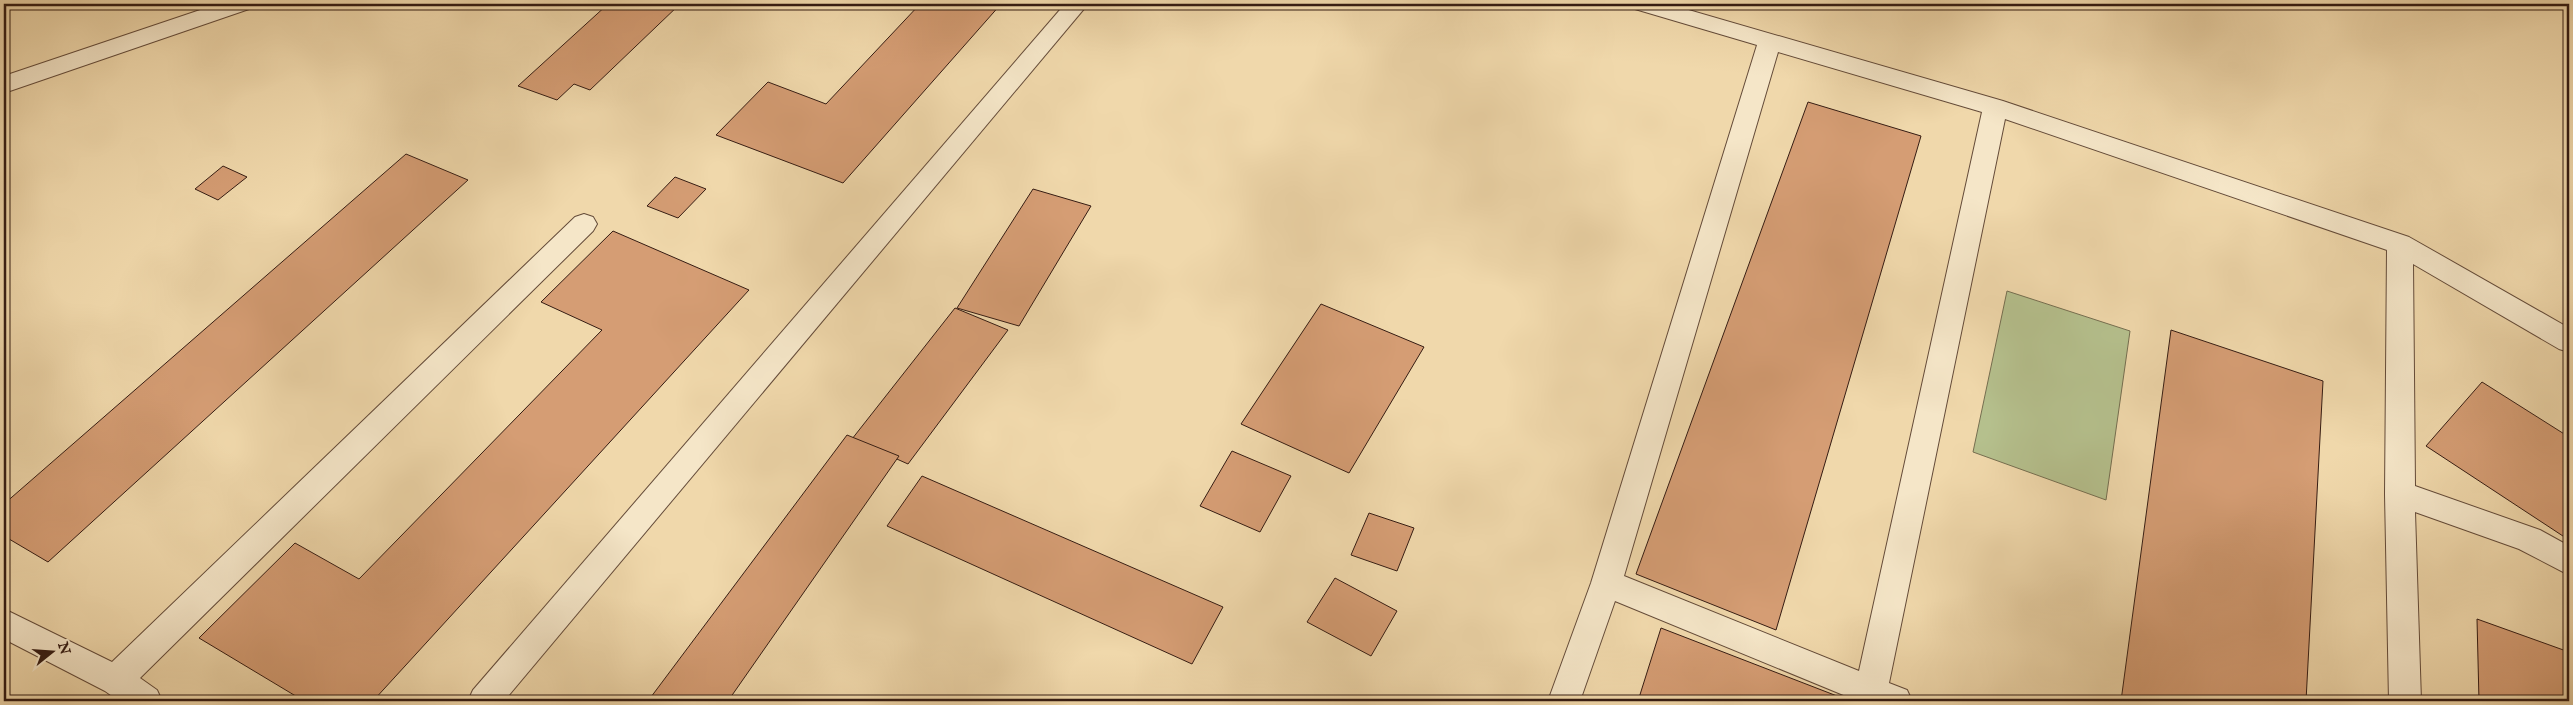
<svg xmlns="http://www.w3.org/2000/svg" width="2573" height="705" font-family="'IM FELL English',serif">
<rect width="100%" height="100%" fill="#f0d8ab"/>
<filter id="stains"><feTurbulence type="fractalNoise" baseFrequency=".004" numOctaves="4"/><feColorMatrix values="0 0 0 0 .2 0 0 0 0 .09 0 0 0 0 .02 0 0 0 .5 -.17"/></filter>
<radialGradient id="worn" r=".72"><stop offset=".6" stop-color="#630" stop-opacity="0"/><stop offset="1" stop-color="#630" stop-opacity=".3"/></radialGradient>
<path fill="#b5c08d" stroke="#756e50" d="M2007 291 2130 331 2106 500 1973 452Z"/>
<g fill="#d59d74" stroke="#351c13">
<path d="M608 4H680L590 90 574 84 557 100 518 86Z"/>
<path d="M920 4H1001L843 183 716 135 768 82 826 104Z"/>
<path d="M1808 102 1921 136 1776 630 1636 574Z"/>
<path d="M406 154 468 180 48 562 4 536V504Z"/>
<path d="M223 166 247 177 218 200 195 189Z"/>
<path d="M675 177 706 189 678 218 647 206Z"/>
<path d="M1033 189 1091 206 1019 326 957 308Z"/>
<path d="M613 231 749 290 373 701H304L199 638 295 543 359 579 602 330 541 302Z"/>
<path d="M1321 304 1424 347 1349 473 1241 424Z"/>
<path d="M955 308 1008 330 908 464 852 439Z"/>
<path d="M2171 330 2323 381 2306 701H2121Z"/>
<path d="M2482 382 2569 437V540L2426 446Z"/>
<path d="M847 435 899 456 728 701H648Z"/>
<path d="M1232 451 1291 476 1260 532 1200 506Z"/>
<path d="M922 476 1223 607 1192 664 887 526Z"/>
<path d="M1369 513 1414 528 1397 571 1351 555Z"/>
<path d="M1335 578 1397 611 1371 656 1307 622Z"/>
<path d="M2477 619 2569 652V701H2479Z"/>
<path d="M1661 628 1850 701H1638Z"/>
</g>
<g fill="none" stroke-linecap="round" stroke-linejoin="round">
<g stroke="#644b39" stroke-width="2">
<g id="street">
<path d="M218 4H252L249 9 4 93V76Z"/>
<path d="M1065 4H1088L504 701H468L473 690Z"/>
<path d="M1632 4H1668L2003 101 2409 237 2569 328V352L2559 349 2413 264 2415 486 2540 530 2569 546V575L2519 549 2415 512 2421 701H2389L2385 494 2387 250 2005 119 1889 683 1907 690 1912 701H1858L1615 601 1580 701H1548L1591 583 1757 45 1635 9ZM1778 52 1982 112 1859 671 1624 576Z"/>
<path d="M584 214 593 217 597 224 593 231 140 678 157 690 162 701H119L105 691 4 639V609L112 662 575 217Z"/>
</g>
</g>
<use href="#street" fill="#f5e6c8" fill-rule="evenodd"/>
</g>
<rect width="2573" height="705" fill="none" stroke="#f0d8ab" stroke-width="20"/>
<rect x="5" y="5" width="2563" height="695" fill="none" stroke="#351c13" stroke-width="2.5"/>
<rect x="10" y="10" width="2553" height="685" fill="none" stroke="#351c13"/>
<g transform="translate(52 652) rotate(73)" stroke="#f5e6c8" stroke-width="4" paint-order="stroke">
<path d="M0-4L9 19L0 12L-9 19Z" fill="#351c13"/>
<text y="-8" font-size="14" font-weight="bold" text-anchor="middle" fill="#351c13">N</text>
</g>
<rect width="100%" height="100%" filter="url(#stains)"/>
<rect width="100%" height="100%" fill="url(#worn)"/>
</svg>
